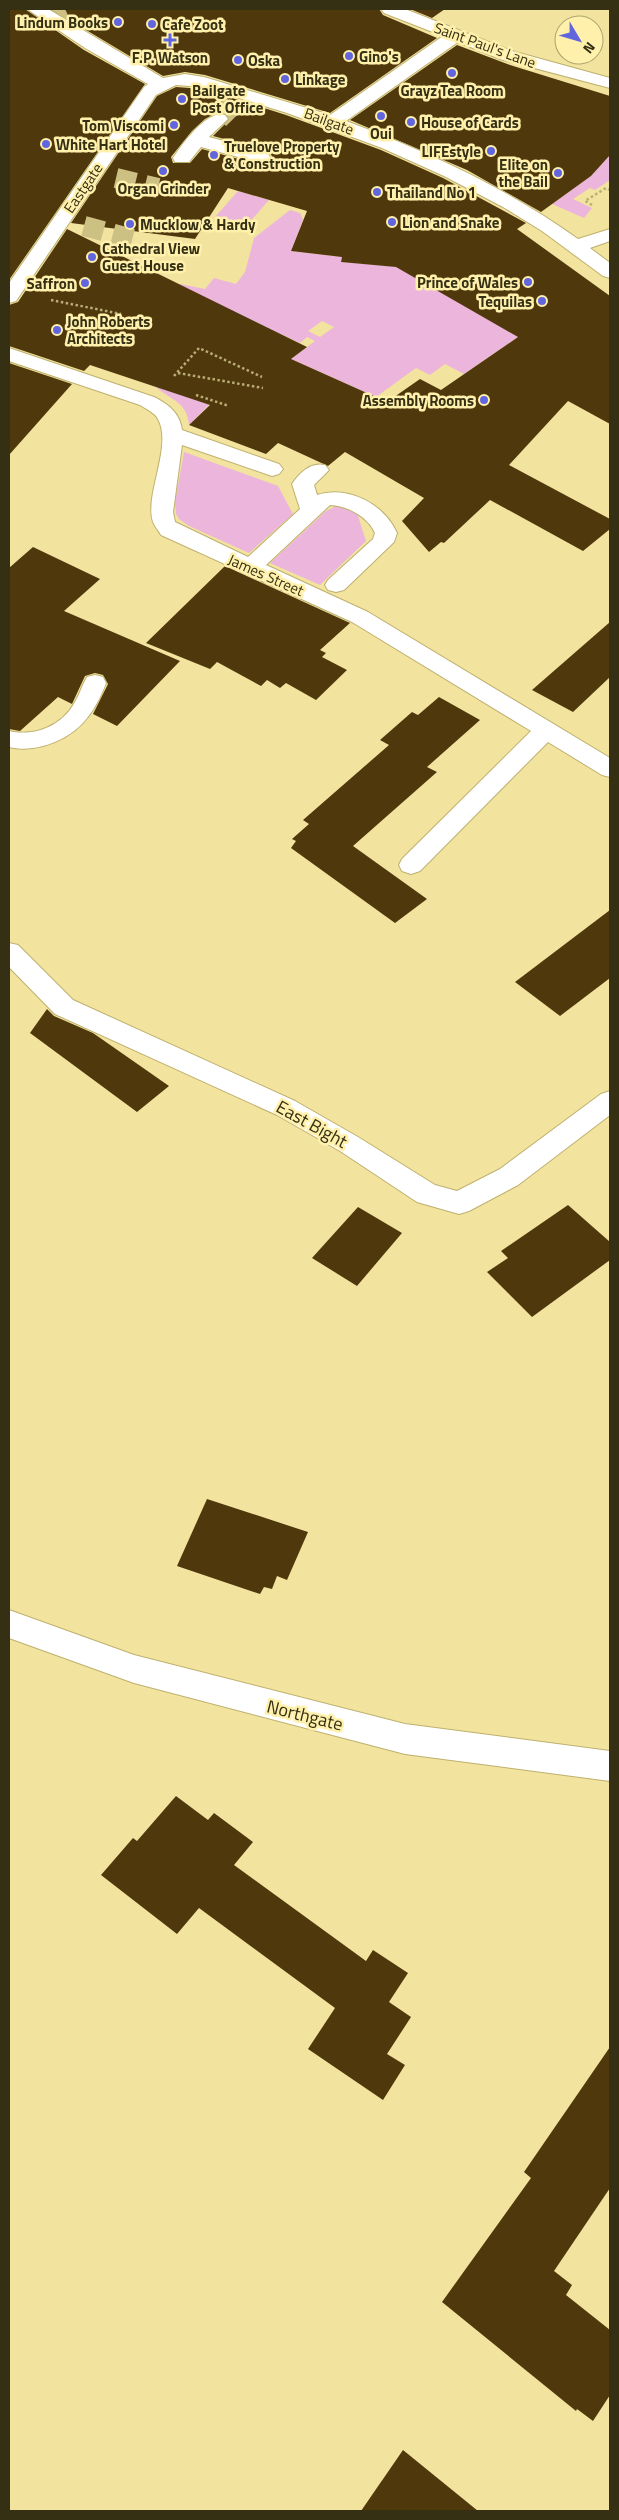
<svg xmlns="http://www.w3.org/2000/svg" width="619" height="2520" font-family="'Titillium Web',sans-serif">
<rect width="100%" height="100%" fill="#f2e49f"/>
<g fill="#ecb5dc" fill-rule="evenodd">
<path d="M610 155V180L595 190 590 188 573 199 592 208 584 218 552 204 591 176Z"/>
<path d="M238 191 269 200 248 224 216 216Z"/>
<path d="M290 210 300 213 303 220 291 251 333 256 342 232 346 233 341 262 405 267 518 337 464 374 445 364 430 375 416 368 376 397 291 359 315 341 307 337 300 343 281 334 272 340 268 328 256 322 249 326 224 410 209 405 189 425C187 401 170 400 156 387L168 301 180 284 205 289 214 278 236 284 245 272 254 238ZM322 321 334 327 320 337 308 331Z"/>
<path d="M184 452 278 486 293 514 249 553 189 526 179 519 176 514 175 502Z"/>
<path d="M336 506 357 513 366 541 320 585 270 563 326 511Z"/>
</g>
<g fill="#50380d" fill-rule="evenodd">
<path d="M9 9H25L84 50 145 84 9 280Z"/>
<path d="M51 9H379L383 15 437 38 330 113 205 75 185 72 163 76Z"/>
<path d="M410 9H445L432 18Z"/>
<path d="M457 45 510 65 610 96V155L591 176 541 212 467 170 350 120Z"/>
<path d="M176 87 204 89 286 115 381 150 443 178 526 223 517 229 610 296V424L568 401 509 465 610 519V529L583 551 490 500 444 543 441 542 429 552 402 521 424 498 345 452 328 466 278 443 266 454 189 425 210 405 90 365 84 371 9 346V305L18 302 67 229 307 347 291 359 387 402 420 379 441 390 518 337 396 267 341 262 342 257 291 251 307 211 228 188 195 239 71 223 157 96ZM218 112 225 113 230 119 213 136 268 151 272 156 270 162 261 165 202 149 190 163H173L171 157 192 131 205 119Z"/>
<path d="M9 363 72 384 9 455Z"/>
<path d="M33 547 100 579 64 611 180 661 117 726 93 714 108 684 103 675 95 673 85 676 72 704 58 697 20 731 9 729V568Z"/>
<path d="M225 566 350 623 320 650 326 653 322 657 347 670 316 700 286 683 280 688 267 680 261 686 217 662 210 669 146 643Z"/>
<path d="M610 622V677L573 712 532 690Z"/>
<path d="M439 697 480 720 427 767 437 772 353 846 427 899 395 923 291 848 296 841 292 839 309 824 303 820 389 745 380 740 412 712 418 715Z"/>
<path d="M610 910V978L560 1016 515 982Z"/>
<path d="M47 1009 54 1016 93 1033 169 1086 137 1112 30 1033Z"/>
<path d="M568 1205 610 1242V1260L532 1317 487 1272 508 1258 501 1251Z"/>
<path d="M358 1207 402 1233 357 1286 312 1258Z"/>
<path d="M207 1499 308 1532 287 1580 277 1576 272 1589 264 1587 260 1594 177 1566Z"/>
<path d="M176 1796 208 1820 214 1813 253 1842 234 1865 366 1961 373 1950 408 1973 389 2002 411 2017 387 2054 405 2065 383 2100 308 2049 335 2008 199 1908 177 1934 101 1875 133 1838 137 1841Z"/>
<path d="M610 2047V2188L554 2271 572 2285 566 2295 610 2330V2395L593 2421 577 2409 576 2411 442 2302 531 2178 524 2172Z"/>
<path d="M403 2450 478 2511H361Z"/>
</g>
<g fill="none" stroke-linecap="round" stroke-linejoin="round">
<g stroke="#ccc083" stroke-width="20" stroke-dasharray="20 10" stroke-linecap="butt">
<path d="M48 17 65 9"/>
<path d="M219 119 236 102"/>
<path d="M116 178 158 188"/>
<path d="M84 226 133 239"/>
</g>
<g stroke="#beb06e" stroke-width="2">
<g id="minor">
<path d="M27 9H48L163 78 185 74 204 77 330 115 443 36 384 13 381 9H405L512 51 610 78V88L500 59 458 42 346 121C427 151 507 188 578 239L610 229V241L590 248 610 263V278L603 276 542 231 503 207 444 176 382 148 287 113 204 87 176 85 156 95 16 301 9 303V283L144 87 148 84 85 48Z"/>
<path d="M219 114 225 115 228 119 209 137 268 153 270 157 268 161 261 163 201 147 189 162H175L173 158C183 143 201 118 219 114Z"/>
<path d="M9 348 154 397C168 404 180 413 182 430L279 464 283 469 279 474 272 476 182 445 173 512 175 522 248 557 300 509 292 484C300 472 311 462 325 465L329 470 314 485 317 495C348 485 384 504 397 533L394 542 344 590 336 592 328 590 325 585 328 580 373 539 375 533C368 517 348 506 330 505L266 565 368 612 610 758V777L602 775 548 742 420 871 411 874 402 871 399 865 402 859 531 731 352 622 161 535C159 531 155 527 153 522 144 495 173 446 158 419 155 413 146 409 140 405L9 361Z"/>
<path d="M95 675 103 677 106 683C94 715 77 737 43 746 31 749 21 750 9 747V731C35 737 62 726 75 702 80 694 82 685 87 677Z"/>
<path d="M9 943 18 945 73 1000 295 1101 358 1137 435 1185 457 1191 500 1169 601 1094 610 1091V1115L518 1185 469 1211 459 1214 417 1202 340 1151 277 1115 55 1014 9 967Z"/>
<path d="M9 1610 134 1655 405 1724 610 1751V1781L405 1754 134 1683 9 1638Z"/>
</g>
</g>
<g stroke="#b9ad75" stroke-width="2.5" stroke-dasharray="2.5 2.5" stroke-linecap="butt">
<path d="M592 205 585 201 606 188 610 190"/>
<path d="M51 300 121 314"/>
<path d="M178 373 263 388"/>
<path d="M174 376 199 348 262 377"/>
<path d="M196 395 229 406"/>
</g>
<use href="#minor" fill="#fff" fill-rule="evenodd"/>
</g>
<g fill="#6266de" stroke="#fff1ac" stroke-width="2">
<circle cx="118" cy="22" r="5"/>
<circle cx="152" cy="24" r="5"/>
<path d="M167.5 32.5h5v5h5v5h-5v5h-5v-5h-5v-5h5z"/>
<circle cx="349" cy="56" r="5"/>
<circle cx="238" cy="60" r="5"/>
<circle cx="452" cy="73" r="5"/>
<circle cx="285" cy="79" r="5"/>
<circle cx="182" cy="99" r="5"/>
<circle cx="381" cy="116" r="5"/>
<circle cx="411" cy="122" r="5"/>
<circle cx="174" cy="125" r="5"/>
<circle cx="46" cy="144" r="5"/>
<circle cx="491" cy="151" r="5"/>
<circle cx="214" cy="155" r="5"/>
<circle cx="163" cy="171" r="5"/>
<circle cx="558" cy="173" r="5"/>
<circle cx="377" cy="192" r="5"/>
<circle cx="392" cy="222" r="5"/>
<circle cx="130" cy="224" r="5"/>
<circle cx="92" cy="257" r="5"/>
<circle cx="528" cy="282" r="5"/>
<circle cx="85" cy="283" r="5"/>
<circle cx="542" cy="301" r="5"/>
<circle cx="57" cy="330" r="5"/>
<circle cx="484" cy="400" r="5"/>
</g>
<g text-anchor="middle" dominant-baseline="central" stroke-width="5" stroke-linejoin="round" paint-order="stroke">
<g font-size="15" font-weight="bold" fill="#352f14" stroke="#fff1ac" text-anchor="start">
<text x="108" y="22" text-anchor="end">Lindum Books</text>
<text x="162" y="24">Cafe Zoot</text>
<text x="359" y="56">Gino's</text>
<text x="170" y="57" text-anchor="middle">F.P. Watson</text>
<text x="248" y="60">Oska</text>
<text x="295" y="79">Linkage</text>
<text x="192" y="90">Bailgate<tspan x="192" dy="17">Post Office</tspan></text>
<text x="452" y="90" text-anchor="middle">Grayz Tea Room</text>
<text x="421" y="122">House of Cards</text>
<text x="164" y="125" text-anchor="end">Tom Viscomi</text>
<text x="381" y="133" text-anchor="middle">Oui</text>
<text x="56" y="144">White Hart Hotel</text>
<text x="224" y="146">Truelove Property<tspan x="224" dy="17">&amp; Construction</tspan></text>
<text x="481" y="151" text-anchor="end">LIFEstyle</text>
<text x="548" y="164" text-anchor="end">Elite on<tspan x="548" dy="17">the Bail</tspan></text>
<text x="163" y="188" text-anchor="middle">Organ Grinder</text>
<text x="387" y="192">Thailand No 1</text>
<text x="402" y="222">Lion and Snake</text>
<text x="140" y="224">Mucklow &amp; Hardy</text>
<text x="102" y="248">Cathedral View<tspan x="102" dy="17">Guest House</tspan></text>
<text x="518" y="282" text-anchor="end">Prince of Wales</text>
<text x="75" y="283" text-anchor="end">Saffron</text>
<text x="532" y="301" text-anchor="end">Tequilas</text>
<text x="67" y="321">John Roberts<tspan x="67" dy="17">Architects</tspan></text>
<text x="474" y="400" text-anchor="end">Assembly Rooms</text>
</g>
<g font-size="15" fill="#352f14" stroke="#fff1ac">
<text transform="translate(485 45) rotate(20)">Saint Paul's Lane</text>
<text transform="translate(329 121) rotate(20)">Bailgate</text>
<text transform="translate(83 188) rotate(-56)">Eastgate</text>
<text transform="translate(266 575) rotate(24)">James Street</text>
</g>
<g font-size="18" fill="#352f14" stroke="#fff1ac">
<text transform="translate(312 1124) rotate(29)">East Bight</text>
<text transform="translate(305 1715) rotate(14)">Northgate</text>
</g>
</g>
<rect width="619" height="2520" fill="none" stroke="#352f14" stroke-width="20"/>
<g transform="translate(579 40) rotate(128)"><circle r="24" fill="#fff1ac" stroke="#aea36f"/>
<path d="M0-4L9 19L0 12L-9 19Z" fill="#6266de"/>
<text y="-8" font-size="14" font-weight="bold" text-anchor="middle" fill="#352f14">N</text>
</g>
</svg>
